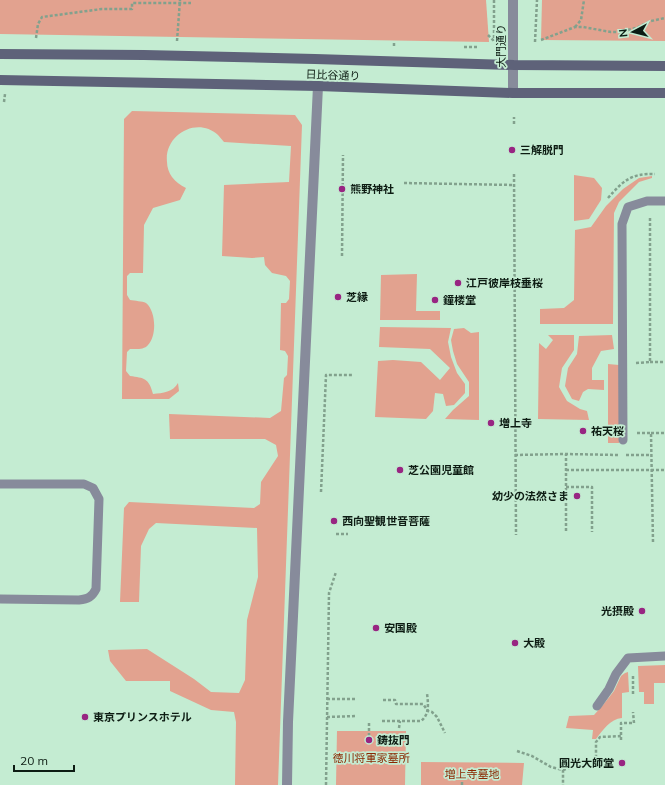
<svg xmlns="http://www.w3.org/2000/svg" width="665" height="785" font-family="Mulish,'Noto Sans JP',sans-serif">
<rect width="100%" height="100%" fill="#c4ecd2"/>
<g fill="#e2a28f">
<path d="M0 0H486L489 42 0 34Z"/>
<path d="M542 0H665V41L541 40Z"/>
<path d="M132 111 295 115 302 125 278 785H235L236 722 234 712 211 710 170 691V681H126L110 661 108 650 147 649 194 679 211 692 239 693 245 680 247 620 258 577 257 528 156 523 149 529 141 546 139 602H120L124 508 129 502 254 508 260 504 261 482 278 456 276 445 265 439H170L169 414 270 418 281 411 284 378 287 375 288 356 285 351 280 350 281 303H286L289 299 290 281 286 276 272 273 265 265 264 257 252 258 222 256 224 185 289 182 291 146 224 142C222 140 220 137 218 135 197 116 164 135 167 162 167 167 169 173 172 177 176 182 180 185 186 188L180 200 153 208 144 225 143 273H130L127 276V295L130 300C135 301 142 301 146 303 156 311 157 336 148 345 144 350 136 349 130 349L127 352 126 371 130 376C144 378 149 378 153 394 163 393 173 392 178 383L179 391 169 399H122L124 119Z"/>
<path d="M574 175 594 178 602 188 601 200 589 219 574 221Z"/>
<path d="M652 176V178L639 182 619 202 614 213 613 324H540V309L564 308 574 300 575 230 591 227 606 206 623 189 639 178Z"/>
<path d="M417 274 416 311H440V320H380L381 275Z"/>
<path d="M380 327 451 328 448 342 451 357 457 373 465 384V393L454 405 446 406 443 394 435 393 433 411 426 419 375 417 378 361 393 360 421 362 440 380 450 368 430 349 379 347Z"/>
<path d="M464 328 471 333 479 332V420L445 419 453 410 469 396V382L457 364 453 351 451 340 454 329Z"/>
<path d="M548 335H574V350L562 368 559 387 567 401 580 409 587 411 589 420 538 419 539 343 546 349 553 340Z"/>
<path d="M612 335 614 349 601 351 592 368V380H604V390L588 389 583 392 579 401 572 399 565 386 568 368 577 354 579 336Z"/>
<path d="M608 364 619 365V443H608Z"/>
<path d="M665 665V683H654V704H644V692H639L638 666Z"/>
<path d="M628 672 629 692 622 693V718C610 719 603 730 596 739H592L593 730 566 728 569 716 594 715 603 705 614 691 621 676 625 673Z"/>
<path d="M337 731H406L405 785H336Z"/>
<path d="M421 762 524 763 522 785H421Z"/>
</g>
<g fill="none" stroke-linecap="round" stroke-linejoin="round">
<g stroke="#82a18d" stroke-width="2.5" stroke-dasharray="3 2" stroke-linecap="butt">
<path d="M494 0V41"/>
<path d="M575 27 581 20 584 0"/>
<path d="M488 35 494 41"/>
<path d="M36 38 38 24 42 17 102 9H132V3H191"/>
<path d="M541 40 575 27H583L611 32H620L636 28 651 21 665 18"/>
<path d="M177 41 180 0"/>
<path d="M535 42 537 0"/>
<path d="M394 46V41"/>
<path d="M464 47H478"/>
<path d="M4 102 5 94"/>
<path d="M514 124V117"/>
<path d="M514 174 516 535"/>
<path d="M404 183 514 185"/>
<path d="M608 198C623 181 631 173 655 174"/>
<path d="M342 256 343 155"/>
<path d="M650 362H665"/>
<path d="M636 363 650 362V216"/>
<path d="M637 433H651L653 542"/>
<path d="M651 433H665"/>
<path d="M515 455 566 454 619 455"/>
<path d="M626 455H651"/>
<path d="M566 470H665"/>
<path d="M566 487H592V532"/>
<path d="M321 492 326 375H353"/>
<path d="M566 531V454"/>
<path d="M336 534H348"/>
<path d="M633 694V676"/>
<path d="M327 699H356"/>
<path d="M383 700H395L396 704H423L428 711 432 712 437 717 445 733"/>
<path d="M327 717 356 716"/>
<path d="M382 721H421C430 714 428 703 427 693"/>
<path d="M399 728 400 721"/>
<path d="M369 736V721"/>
<path d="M621 740V723H634L633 712"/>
<path d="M517 751 532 756 551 767 563 770V785"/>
<path d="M563 770 580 765 596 764V742L600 737 621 736"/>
<path d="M326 785 329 593 336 572"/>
<path d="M462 785V769"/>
</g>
<g stroke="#878b9b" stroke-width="9">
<path d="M623 440 622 224 628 207 647 201H665"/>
<path d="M0 484H84L93 488 99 499 96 589C92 597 88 599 79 600L0 599"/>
<path d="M597 706 609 689 616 674 628 658 665 656"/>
</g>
<g stroke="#878b9b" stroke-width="10">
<path d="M513 93V0"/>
<path d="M287 785 288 722 318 86"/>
</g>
<g stroke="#5e6279" stroke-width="10">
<path d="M0 54 144 55 315 59 514 65 665 66"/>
<path d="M0 80 318 86 513 93H665"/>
</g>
</g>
<g fill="#982582" stroke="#c4ecd2" stroke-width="1.5">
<circle cx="512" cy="150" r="4"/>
<circle cx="342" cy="189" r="4"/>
<circle cx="458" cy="283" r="4"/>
<circle cx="338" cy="297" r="4"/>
<circle cx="435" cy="300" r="4"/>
<circle cx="491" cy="423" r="4"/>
<circle cx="583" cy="431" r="4"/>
<circle cx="400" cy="470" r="4"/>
<circle cx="577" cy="496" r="4"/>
<circle cx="334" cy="521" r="4"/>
<circle cx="642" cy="611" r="4"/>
<circle cx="376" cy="628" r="4"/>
<circle cx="515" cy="643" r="4"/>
<circle cx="85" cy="717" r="4"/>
<circle cx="369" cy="740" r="4"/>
<circle cx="622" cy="763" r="4"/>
</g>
<g text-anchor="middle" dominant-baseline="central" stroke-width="3.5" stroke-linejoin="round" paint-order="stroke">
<g font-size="11" fill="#0d1c13" stroke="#c4ecd2">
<text transform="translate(501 46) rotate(-90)">大門通り</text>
<text transform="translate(333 75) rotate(2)">日比谷通り</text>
</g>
<g font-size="11" font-weight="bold" fill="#0d1c13" stroke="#c4ecd2" text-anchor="start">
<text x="520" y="150">三解脱門</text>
<text x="350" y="189">熊野神社</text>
<text x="466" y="283">江戸彼岸枝垂桜</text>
<text x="346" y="297">芝縁</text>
<text x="443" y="300">鐘楼堂</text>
<text x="499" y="423">増上寺</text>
<text x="591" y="431">祐天桜</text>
<text x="408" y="470">芝公園児童館</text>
<text x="569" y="496" text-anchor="end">幼少の法然さま</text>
<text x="342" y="521">西向聖観世音菩薩</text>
<text x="634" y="611" text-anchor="end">光摂殿</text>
<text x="384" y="628">安国殿</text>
<text x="523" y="643">大殿</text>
<text x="93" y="717">東京プリンスホテル</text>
<text x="377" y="740">鋳抜門</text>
<text x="614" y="763" text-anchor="end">圓光大師堂</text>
</g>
<g font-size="11" fill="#8b2702" stroke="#c4ecd2">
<text x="371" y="758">徳川将軍家墓所</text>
<text x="472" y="774">増上寺墓地</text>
</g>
</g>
<g transform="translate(633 32) rotate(263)" stroke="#c4ecd2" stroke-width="3" paint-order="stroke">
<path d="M0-3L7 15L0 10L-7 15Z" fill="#0d1c13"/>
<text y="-6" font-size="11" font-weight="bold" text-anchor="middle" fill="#0d1c13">N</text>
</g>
<path d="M14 765v6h60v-6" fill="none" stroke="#0d1c13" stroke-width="2"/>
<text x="20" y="765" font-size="12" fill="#0d1c13" stroke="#c4ecd2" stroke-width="3" paint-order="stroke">20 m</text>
</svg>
